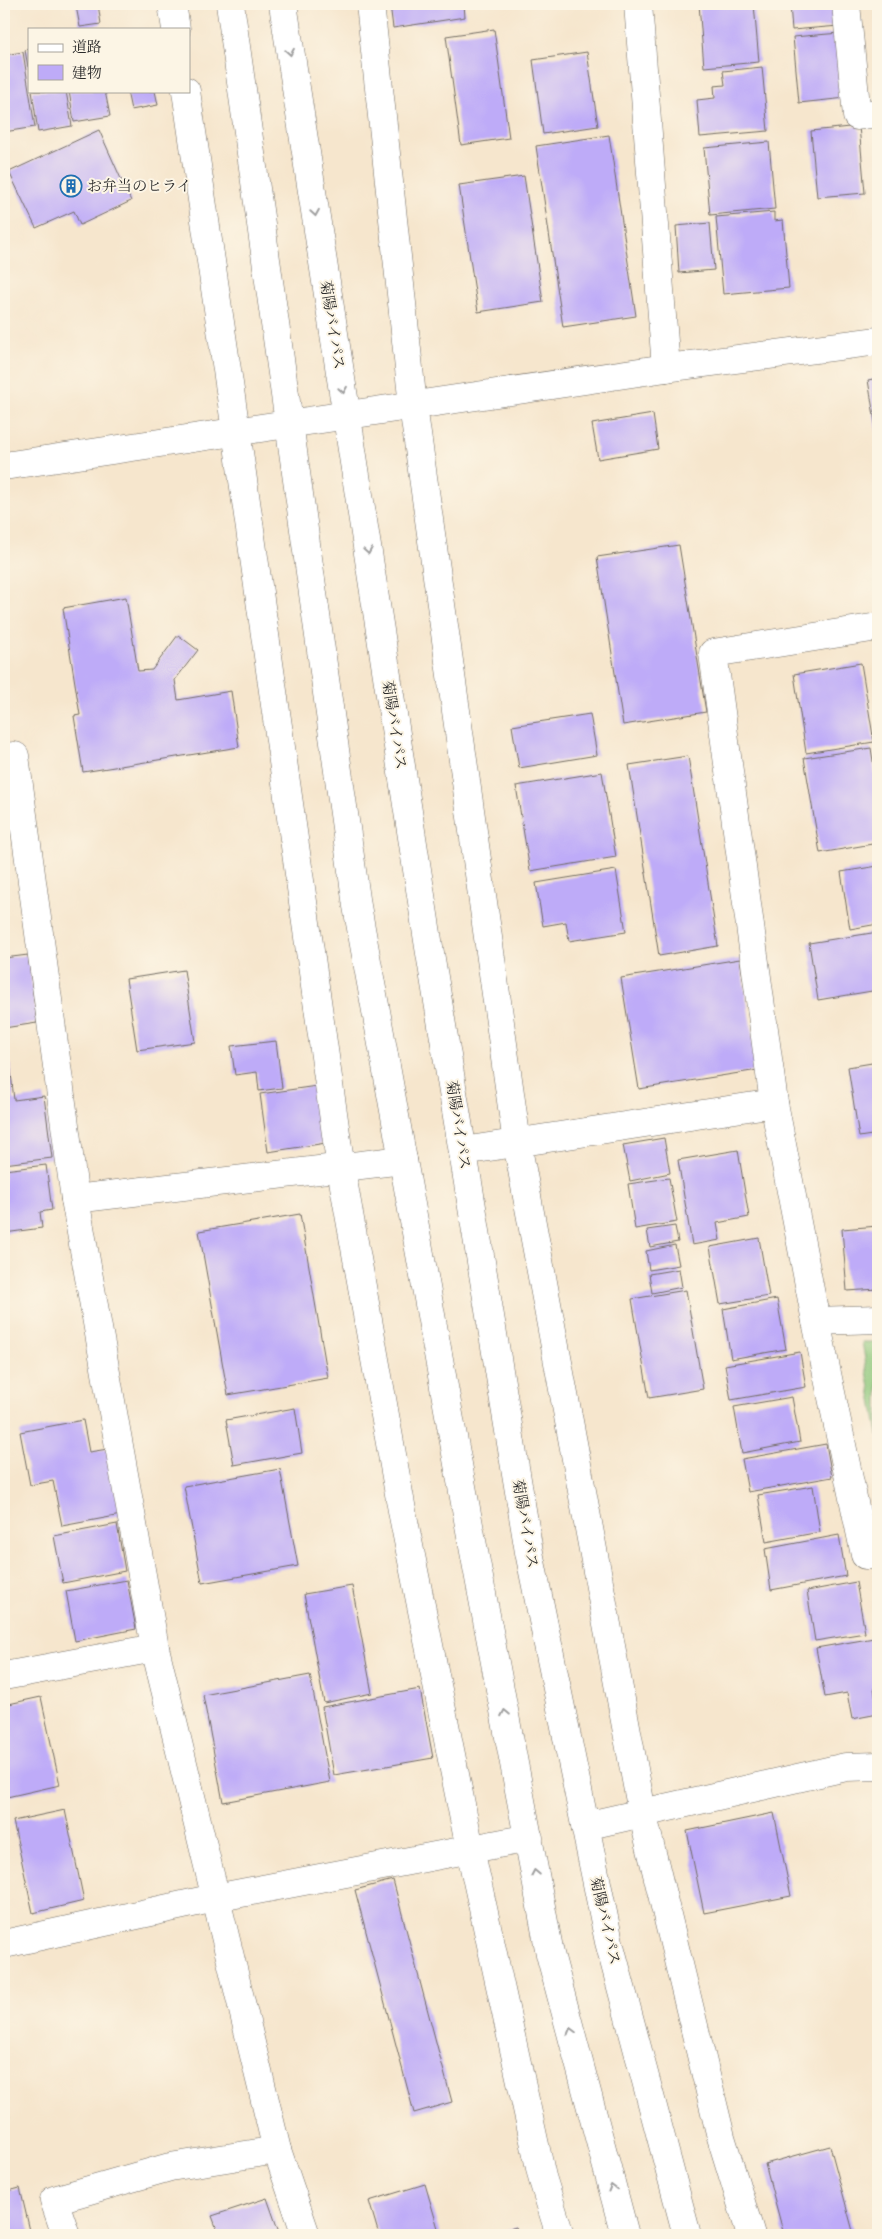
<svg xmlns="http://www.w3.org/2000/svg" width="882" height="2239" font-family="'IM FELL English','Noto Serif JP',serif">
<rect width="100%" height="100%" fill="#fcf5e5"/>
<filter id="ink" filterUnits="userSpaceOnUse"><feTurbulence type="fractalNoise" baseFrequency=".02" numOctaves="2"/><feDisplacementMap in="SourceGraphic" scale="10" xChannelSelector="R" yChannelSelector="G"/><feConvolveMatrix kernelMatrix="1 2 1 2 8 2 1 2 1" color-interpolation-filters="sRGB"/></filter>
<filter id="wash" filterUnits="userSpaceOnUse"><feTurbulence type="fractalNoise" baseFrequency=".0096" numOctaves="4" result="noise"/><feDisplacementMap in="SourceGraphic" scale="20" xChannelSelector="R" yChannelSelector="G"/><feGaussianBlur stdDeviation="1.12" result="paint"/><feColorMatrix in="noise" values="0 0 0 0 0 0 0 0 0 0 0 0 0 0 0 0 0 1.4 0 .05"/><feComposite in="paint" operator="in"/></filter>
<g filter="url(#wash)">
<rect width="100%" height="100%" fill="#f6e6cd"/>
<path fill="#8ec87c" stroke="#5c7a54" d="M862 1342H878V1435Z"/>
<g id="blocks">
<g fill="#beabf8">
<path d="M88 4H98L101 24 80 27 76 6Z"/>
<path d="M390 4H464L465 17 393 28Z"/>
<path d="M699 4H754L759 62 704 67Z"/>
<path d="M790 4H837L839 26 792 30Z"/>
<path d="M494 29 509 138 461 145 446 36Z"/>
<path d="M840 33 846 98 799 103 793 37Z"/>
<path d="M29 49V67H28L25 50Z"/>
<path d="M23 52 35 127 4 132V55Z"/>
<path d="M587 52 598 126 543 134 533 60Z"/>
<path d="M762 67 768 131 700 137 697 100 715 98 714 86 725 85 723 71Z"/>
<path d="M32 91H66L72 126 38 132Z"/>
<path d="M69 91H105L110 116 74 122Z"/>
<path d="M127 91H155L158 105 131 110Z"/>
<path d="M859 126 865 193 817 197 811 131Z"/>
<path d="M99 130 131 201 80 225 74 211 36 228 9 172Z"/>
<path d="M609 135 636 316 563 327 536 146Z"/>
<path d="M769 142 775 209 710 215 704 148Z"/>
<path d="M524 176 543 302 478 312 459 185Z"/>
<path d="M774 212V221L783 220 789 288 723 294 716 217Z"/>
<path d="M710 223 714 270 679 273 676 226Z"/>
<path d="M878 378V434H877L868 380Z"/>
<path d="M653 414 658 449 598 459 592 424Z"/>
<path d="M679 545 706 712 623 725 597 557Z"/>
<path d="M126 597 138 671 152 670 178 635 198 650 175 680 178 700 231 691 239 747 83 772 74 716 80 715 63 608Z"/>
<path d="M861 663 874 742 806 753 794 674Z"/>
<path d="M590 714 597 755 519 768 512 726Z"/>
<path d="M871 748 878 794V843L820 853 804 758Z"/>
<path d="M688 756 718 946 659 956 629 765Z"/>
<path d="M602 772 616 857 530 871 516 786Z"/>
<path d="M878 866V924L850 929 841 872Z"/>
<path d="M616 870 626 932 569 941 566 922 543 926 536 883Z"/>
<path d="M878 932V990L818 1000 809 943Z"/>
<path d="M28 955 37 1023 4 1028V958Z"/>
<path d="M740 959 758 1070 639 1089 621 978Z"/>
<path d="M184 970 195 1042 137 1050 126 979Z"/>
<path d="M276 1041 282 1088 259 1091 257 1072 235 1075 231 1046Z"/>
<path d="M878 1062V1134L859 1137 848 1067Z"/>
<path d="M4 1064H10L14 1100 44 1096 52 1158 4 1164Z"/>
<path d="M317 1086 326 1143 268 1152 260 1094Z"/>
<path d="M664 1138 670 1173 630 1181 623 1145Z"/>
<path d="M738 1150 749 1217 717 1223 720 1240 692 1245 678 1160Z"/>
<path d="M46 1165 52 1210 40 1212 42 1228 4 1233V1170Z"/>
<path d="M669 1178 677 1222 635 1229 628 1184Z"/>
<path d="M300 1214 328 1378 228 1395 199 1231Z"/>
<path d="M675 1226 678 1242 650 1247 647 1230Z"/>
<path d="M878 1226V1289L847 1291 842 1229Z"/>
<path d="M759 1238 769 1296 720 1304 710 1247Z"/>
<path d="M675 1245 679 1265 649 1270 646 1251Z"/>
<path d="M679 1269 682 1287 652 1293 649 1274Z"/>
<path d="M686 1290 703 1389 649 1398 632 1299Z"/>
<path d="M777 1299 786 1349 731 1359 723 1309Z"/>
<path d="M800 1352 806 1387 731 1400 725 1365Z"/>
<path d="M792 1397 800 1442 742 1453 734 1407Z"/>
<path d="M295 1408 302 1453 234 1465 226 1420Z"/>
<path d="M83 1420 89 1452 108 1449 121 1515 62 1526 53 1481 30 1485 20 1432Z"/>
<path d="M826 1444 832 1477 748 1492 742 1459Z"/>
<path d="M280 1469 298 1566 202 1583 184 1486Z"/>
<path d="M813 1486 820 1532 766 1542 758 1495Z"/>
<path d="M117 1524 125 1571 63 1583 54 1536Z"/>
<path d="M839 1535 846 1576 771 1590 765 1549Z"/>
<path d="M127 1580 136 1629 75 1641 66 1591Z"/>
<path d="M856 1582 865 1633 815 1641 807 1591Z"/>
<path d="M352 1586 372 1693 324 1703 304 1594Z"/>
<path d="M874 1638 878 1666V1688H874L878 1714 852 1719 847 1693 825 1697 816 1648Z"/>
<path d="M310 1675 330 1782 223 1802 203 1695Z"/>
<path d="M420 1689 433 1758 334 1775 322 1707Z"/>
<path d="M41 1697 60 1785 7 1797 4 1782V1705Z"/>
<path d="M65 1810 84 1901 33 1913 13 1821Z"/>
<path d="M774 1813 791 1896 704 1913 687 1831Z"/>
<path d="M393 1880 452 2102 414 2113 355 1890Z"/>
<path d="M4 2093 10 2117 4 2118Z"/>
<path d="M830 2146 854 2235H784L765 2164Z"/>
<path d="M425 2184 440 2235H379L369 2201Z"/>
<path d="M20 2188 31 2235H4V2192Z"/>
<path d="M267 2198 280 2235H219L212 2216Z"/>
<path d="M516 2227 519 2235H488Z"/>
</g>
</g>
</g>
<g filter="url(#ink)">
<use href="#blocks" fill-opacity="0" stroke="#726c64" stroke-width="1"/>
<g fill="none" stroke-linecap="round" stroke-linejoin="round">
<g stroke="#726c64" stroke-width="29">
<g id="street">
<path d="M172 4 176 29"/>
<path d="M370 4 413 406 517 1143 642 1812 721 2137 751 2235"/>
<path d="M638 4 666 368"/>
<path d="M846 4 857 116 878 113"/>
<path d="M186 91 236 431 341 1169 403 1516 470 1849 542 2177 560 2235"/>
<path d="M878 627 713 653 774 1103 816 1321 865 1555H878"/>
<path d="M4 757 15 756 75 1199 155 1648 277 2150 306 2235"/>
<path d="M463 1151 774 1103"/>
<path d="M75 1199 403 1160"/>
<path d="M816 1321 878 1319"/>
<path d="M4 1676 155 1648"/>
<path d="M585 1826 846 1767 878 1766"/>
<path d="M4 1944 215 1898 529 1838"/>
<path d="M66 2235 54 2200 170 2167 277 2150"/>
</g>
</g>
<g stroke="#726c64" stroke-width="29">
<path id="secondary" d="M4 466 666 368 878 341"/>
</g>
<g stroke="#726c64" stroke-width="29">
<g id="highway">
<path d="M230 4 357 906 469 1525 550 1954 625 2235"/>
<path d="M283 4 429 947 529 1552 609 1942 687 2235"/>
</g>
</g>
<use href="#street" stroke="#fff" stroke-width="28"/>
<use href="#secondary" stroke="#fff" stroke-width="28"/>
<use href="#highway" stroke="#fff" stroke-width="28"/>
</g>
<defs><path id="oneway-chevron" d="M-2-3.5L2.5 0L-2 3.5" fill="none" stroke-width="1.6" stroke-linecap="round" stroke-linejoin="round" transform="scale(1.25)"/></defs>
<g stroke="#a0a0a0">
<use href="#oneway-chevron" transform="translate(290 52) rotate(81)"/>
<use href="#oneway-chevron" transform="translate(315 213) rotate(81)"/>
<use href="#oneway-chevron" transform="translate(343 390) rotate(81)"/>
<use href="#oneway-chevron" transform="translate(368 551) rotate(81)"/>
<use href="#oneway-chevron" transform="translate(505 1713) rotate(-101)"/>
<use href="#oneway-chevron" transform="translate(535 1873) rotate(-101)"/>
<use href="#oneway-chevron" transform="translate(571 2031) rotate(-105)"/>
<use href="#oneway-chevron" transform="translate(612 2188) rotate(-105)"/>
</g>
</g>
<defs>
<g id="building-ring" transform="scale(1.125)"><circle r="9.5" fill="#fcf5e5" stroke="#1f6fb2" stroke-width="1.5"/><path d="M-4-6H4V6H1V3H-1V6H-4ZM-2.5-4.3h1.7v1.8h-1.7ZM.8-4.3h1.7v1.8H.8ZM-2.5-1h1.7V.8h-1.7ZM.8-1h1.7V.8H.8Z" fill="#1f6fb2"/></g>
</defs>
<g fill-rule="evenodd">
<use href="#building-ring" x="71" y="186"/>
</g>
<g text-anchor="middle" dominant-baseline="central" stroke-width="4" stroke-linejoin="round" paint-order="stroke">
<g font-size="15" fill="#2b2b2b" stroke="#fcf5e5" text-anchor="start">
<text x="87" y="186">お弁当のヒライ</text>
</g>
<g font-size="15" fill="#2b2b2b" stroke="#fcf5e5">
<text transform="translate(332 325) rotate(81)">菊陽バイパス</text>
<text transform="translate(394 725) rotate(81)">菊陽バイパス</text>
<text transform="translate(458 1125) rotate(81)">菊陽バイパス</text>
<text transform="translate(525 1524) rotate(80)">菊陽バイパス</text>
<text transform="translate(605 1921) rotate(77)">菊陽バイパス</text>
</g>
</g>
<rect width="882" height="2239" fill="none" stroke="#fcf5e5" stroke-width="20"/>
<rect x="28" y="28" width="162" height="65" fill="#fcf5e5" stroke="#a8a49b"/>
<rect x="38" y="44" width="25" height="8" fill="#ffffff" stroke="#a8a49b"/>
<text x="72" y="52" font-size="15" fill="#2b2b2b">道路</text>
<rect x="38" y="65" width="25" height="15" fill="#beabf8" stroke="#a8a49b"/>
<text x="72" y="78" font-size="15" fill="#2b2b2b">建物</text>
</svg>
